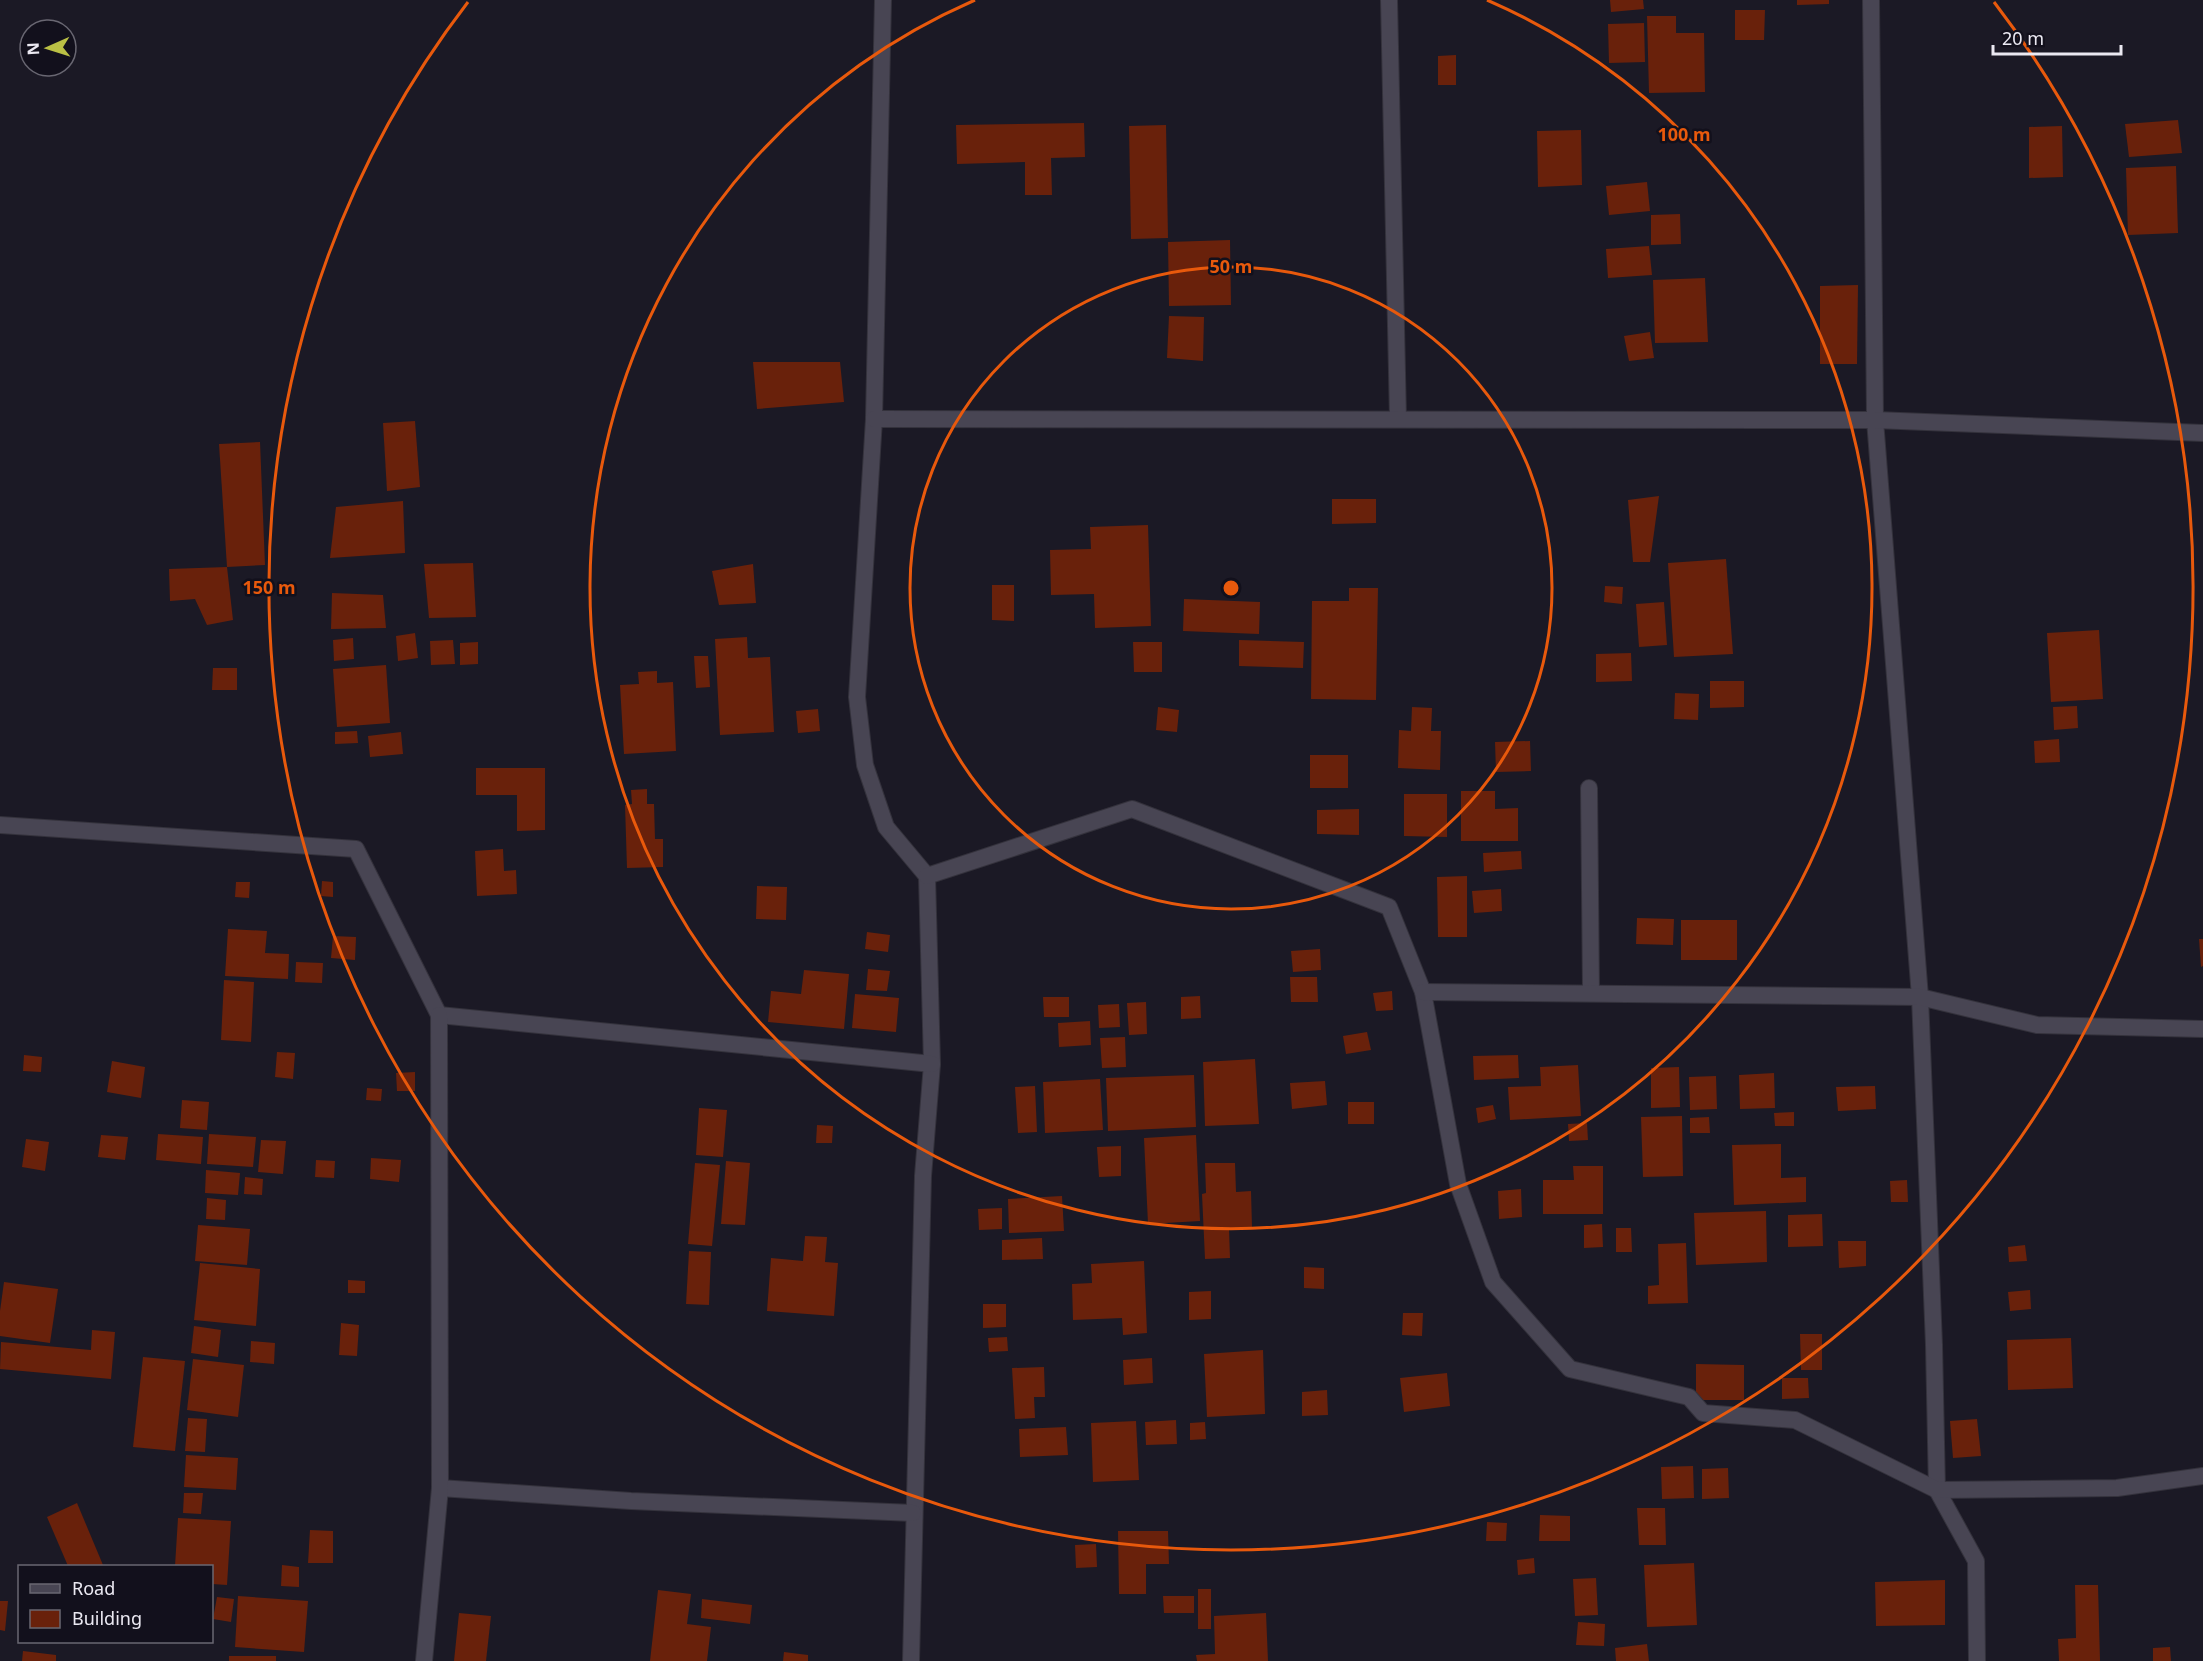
<svg xmlns="http://www.w3.org/2000/svg" width="2203" height="1661" font-family="'Noto Sans',sans-serif">
<rect width="100%" height="100%" fill="#1b1925"/>
<g fill="#69210b">
<path d="M1610 0H1643L1644 9 1611 12Z"/>
<path d="M1797 0H1829V4L1797 5Z"/>
<path d="M1735 10H1765L1764 40H1735Z"/>
<path d="M1647 16H1676V33H1704L1705 92 1649 93Z"/>
<path d="M1644 23 1645 62 1609 63 1608 24Z"/>
<path d="M1456 55V85H1438V56Z"/>
<path d="M2178 120 2182 153 2129 157 2125 124Z"/>
<path d="M1084 123 1085 157 1051 158 1052 195H1025V162L957 164 956 125Z"/>
<path d="M1166 125 1168 238 1131 239 1129 126Z"/>
<path d="M2062 126 2063 177 2029 178V127Z"/>
<path d="M1581 130 1582 185 1538 187 1537 131Z"/>
<path d="M2176 166 2178 233 2128 235 2126 168Z"/>
<path d="M1647 182 1650 211 1609 215 1606 186Z"/>
<path d="M1680 214 1681 244 1651 245V215Z"/>
<path d="M1230 240 1231 305 1169 306 1168 242Z"/>
<path d="M1649 246 1652 275 1608 278 1606 249Z"/>
<path d="M1705 278 1708 342 1655 343 1653 280Z"/>
<path d="M1858 285 1857 364H1820V286Z"/>
<path d="M1169 316 1204 317 1203 361 1167 358Z"/>
<path d="M1650 332 1654 358 1629 361 1624 336Z"/>
<path d="M753 362H840L844 402 757 409Z"/>
<path d="M415 421 420 487 387 491 383 423Z"/>
<path d="M260 442 265 565 227 567 219 444Z"/>
<path d="M1659 496 1650 562H1633L1628 500Z"/>
<path d="M1332 499H1376V523L1332 524Z"/>
<path d="M403 501 405 553 330 558 336 507Z"/>
<path d="M1148 525 1151 626 1095 628 1094 594 1051 595 1050 550 1091 549 1090 527Z"/>
<path d="M1726 559 1733 654 1674 657 1668 563Z"/>
<path d="M473 563 476 617 429 618 424 564Z"/>
<path d="M753 564 756 603 719 605 712 571Z"/>
<path d="M227 567 233 620 207 625 195 599 170 601 169 569Z"/>
<path d="M992 585H1014V621L992 620Z"/>
<path d="M1605 586 1623 587 1622 604 1604 602Z"/>
<path d="M1349 588H1378L1376 700 1311 699 1312 601H1349Z"/>
<path d="M332 593 383 595 386 628 331 629Z"/>
<path d="M1184 599 1260 602 1259 634 1183 631Z"/>
<path d="M1664 602 1667 645 1639 647 1636 604Z"/>
<path d="M2099 630 2103 699 2051 702 2047 633Z"/>
<path d="M415 633 418 658 398 661 396 636Z"/>
<path d="M747 637 748 658 770 657 774 732 720 735 715 639Z"/>
<path d="M353 638 354 659 334 661 333 640Z"/>
<path d="M453 640 455 664 431 665 430 641Z"/>
<path d="M1239 640 1304 642 1303 668 1239 666Z"/>
<path d="M478 642V664L460 665V643Z"/>
<path d="M1133 642H1162V672H1134Z"/>
<path d="M1631 653 1632 681 1596 682V654Z"/>
<path d="M694 656H708L710 687 696 688Z"/>
<path d="M386 665 390 723 337 727 333 669Z"/>
<path d="M213 668H237V690H212Z"/>
<path d="M657 671V683L673 682 676 751 624 754 620 685 639 684 638 672Z"/>
<path d="M1710 681H1744V707L1710 708Z"/>
<path d="M1675 693 1699 694 1698 720 1674 719Z"/>
<path d="M2077 706 2078 728 2054 730 2053 707Z"/>
<path d="M1158 707 1179 710 1177 732 1156 730Z"/>
<path d="M1412 707 1432 708 1431 731H1441L1440 770 1398 768 1399 730 1411 731Z"/>
<path d="M818 709 820 731 798 733 796 711Z"/>
<path d="M357 731 358 743 335 744V732Z"/>
<path d="M401 732 403 754 370 757 368 736Z"/>
<path d="M2059 739 2060 762 2035 763 2034 741Z"/>
<path d="M1530 741 1531 771 1496 772 1495 742Z"/>
<rect x="1310" y="755" width="38" height="33"/>
<path d="M476 768H545V830L517 831V795H476Z"/>
<path d="M647 789V804H654L655 839H663V867L627 868 625 805 632 804 631 790Z"/>
<path d="M1461 791H1495V809L1518 808V841H1461Z"/>
<path d="M1404 794H1447V837L1404 836Z"/>
<path d="M1359 809V835L1317 834V810Z"/>
<path d="M503 849 504 871 516 870 517 894 477 896 475 851Z"/>
<path d="M1521 851 1522 869 1484 872 1483 853Z"/>
<path d="M1467 876V937H1438L1437 877Z"/>
<path d="M322 881 333 882V897L321 896Z"/>
<path d="M236 882H250L249 898 235 897Z"/>
<path d="M757 886 787 887 786 920 756 919Z"/>
<path d="M1501 889 1502 911 1474 913 1472 891Z"/>
<path d="M1637 918 1674 919 1673 945 1636 944Z"/>
<rect x="1681" y="920" width="56" height="40"/>
<path d="M228 929 267 931 265 953 289 954 288 979 225 976Z"/>
<path d="M867 932 890 935 888 952 865 949Z"/>
<path d="M333 936 356 937 355 960 331 958Z"/>
<path d="M2199 939H2203V966L2201 967Z"/>
<path d="M1320 949 1321 970 1293 972 1291 951Z"/>
<path d="M296 962 323 963 322 983 295 982Z"/>
<path d="M868 969 890 971 887 991 866 990Z"/>
<path d="M804 970 849 974 844 1029 768 1022 771 991 801 994Z"/>
<path d="M1290 977H1317L1318 1002H1291Z"/>
<path d="M224 980 254 982 251 1042 221 1040Z"/>
<path d="M1392 991 1393 1010 1376 1011 1373 993Z"/>
<path d="M855 994 899 998 896 1032 852 1028Z"/>
<path d="M1200 996 1201 1018 1181 1019V997Z"/>
<path d="M1043 997H1069V1017H1044Z"/>
<path d="M1146 1002 1147 1034 1129 1035 1127 1003Z"/>
<path d="M1119 1004 1120 1027 1099 1028 1098 1005Z"/>
<path d="M1090 1021 1091 1045 1059 1047 1058 1023Z"/>
<path d="M1367 1032 1371 1050 1346 1054 1343 1036Z"/>
<path d="M1125 1037 1126 1067 1102 1068 1100 1038Z"/>
<path d="M277 1052 295 1053 293 1079 275 1077Z"/>
<path d="M24 1055 42 1057 41 1072 23 1071Z"/>
<path d="M1518 1055 1519 1078 1474 1080 1473 1056Z"/>
<path d="M1255 1059 1259 1124 1205 1126 1203 1062Z"/>
<path d="M112 1061 145 1067 141 1098 107 1092Z"/>
<path d="M1578 1065 1581 1116 1510 1120 1508 1087 1541 1086 1540 1067Z"/>
<path d="M1679 1067 1680 1107 1651 1108V1068Z"/>
<path d="M415 1072V1091H397L396 1073Z"/>
<path d="M1774 1073 1775 1108 1740 1109 1739 1075Z"/>
<path d="M1194 1075 1196 1127 1108 1131 1106 1078Z"/>
<path d="M1716 1076 1717 1109 1690 1110 1689 1077Z"/>
<path d="M1100 1079 1103 1130 1045 1133 1043 1082Z"/>
<path d="M1325 1081 1327 1105 1292 1109 1290 1083Z"/>
<path d="M1035 1086 1037 1132 1018 1133 1015 1087Z"/>
<path d="M1875 1086 1876 1109 1838 1111 1836 1087Z"/>
<path d="M367 1088 382 1089 381 1101 366 1100Z"/>
<path d="M182 1100 209 1102 207 1130 180 1128Z"/>
<rect x="1348" y="1102" width="26" height="22"/>
<path d="M1493 1105 1496 1119 1478 1123 1476 1108Z"/>
<path d="M699 1108 727 1110 723 1157 696 1155Z"/>
<path d="M1794 1112V1126H1775L1774 1113Z"/>
<path d="M1682 1116 1683 1176 1643 1177 1641 1117Z"/>
<path d="M1709 1117 1710 1133H1690V1118Z"/>
<path d="M1587 1123 1588 1140 1569 1141 1568 1124Z"/>
<path d="M817 1125 833 1126 832 1143H816Z"/>
<path d="M158 1134 203 1137 201 1164 156 1160Z"/>
<path d="M209 1134 256 1137 253 1167 207 1164Z"/>
<path d="M101 1135 128 1137 125 1160 98 1157Z"/>
<path d="M1196 1135 1200 1221 1148 1224 1144 1138Z"/>
<path d="M26 1139 49 1142 45 1171 22 1167Z"/>
<path d="M261 1140 286 1141 283 1174 258 1172Z"/>
<path d="M1781 1144V1178L1806 1177V1202L1734 1205 1732 1145Z"/>
<path d="M1121 1146V1176L1099 1177 1097 1147Z"/>
<path d="M371 1158 401 1160 399 1182 370 1179Z"/>
<path d="M316 1160 335 1161 334 1178 315 1177Z"/>
<path d="M726 1161 750 1163 745 1225 721 1224Z"/>
<path d="M695 1163 720 1165 712 1246 688 1244Z"/>
<path d="M1205 1163H1235L1236 1192 1251 1191 1252 1227 1229 1228 1230 1258 1205 1259 1202 1194 1206 1193Z"/>
<path d="M1573 1166H1603V1214H1543V1180H1574Z"/>
<path d="M206 1170 240 1173 238 1195 205 1193Z"/>
<path d="M245 1177 263 1179 262 1195 244 1194Z"/>
<path d="M1907 1180 1908 1202H1891L1890 1181Z"/>
<path d="M1521 1189 1522 1217 1499 1219 1498 1191Z"/>
<path d="M1062 1196 1064 1231 1009 1233 1008 1199Z"/>
<path d="M207 1198 226 1200 225 1220 206 1219Z"/>
<path d="M1002 1208V1229L979 1230 978 1209Z"/>
<path d="M1766 1211 1767 1262 1696 1265 1694 1213Z"/>
<path d="M1822 1214 1823 1246 1788 1247V1215Z"/>
<path d="M1602 1224 1603 1247 1584 1248V1225Z"/>
<path d="M198 1225 250 1229 247 1265 195 1261Z"/>
<path d="M1616 1228H1631L1632 1252H1616Z"/>
<path d="M805 1236 827 1237 825 1262 838 1263 834 1316 767 1311 771 1258 803 1261Z"/>
<path d="M1042 1238 1043 1259 1002 1260V1240Z"/>
<path d="M1838 1241H1866V1266L1839 1268Z"/>
<path d="M1686 1243 1688 1303 1648 1304V1286L1659 1285 1658 1244Z"/>
<path d="M2025 1245 2027 1261 2009 1262 2008 1247Z"/>
<path d="M689 1251 711 1252 709 1305 686 1304Z"/>
<path d="M1144 1261 1147 1333 1123 1335 1122 1318 1073 1320 1072 1284 1092 1283 1091 1264Z"/>
<path d="M200 1263 260 1269 256 1326 194 1320Z"/>
<path d="M1304 1267 1324 1268V1289L1304 1288Z"/>
<path d="M348 1280 365 1281V1293H348Z"/>
<path d="M4 1282 58 1289 50 1343 0 1336V1311Z"/>
<path d="M2030 1290 2031 1309 2010 1311 2008 1292Z"/>
<path d="M1211 1291V1319L1189 1320V1292Z"/>
<path d="M983 1304H1006V1327L983 1328Z"/>
<path d="M1403 1313H1423L1422 1336 1402 1335Z"/>
<path d="M341 1323 359 1325 357 1356 339 1355Z"/>
<path d="M194 1326 221 1330 218 1357 191 1353Z"/>
<path d="M92 1330 115 1332 111 1379 0 1369 1 1342 91 1350Z"/>
<path d="M1800 1334H1822V1370H1801Z"/>
<path d="M1007 1337 1008 1351 989 1352 988 1338Z"/>
<path d="M2071 1338 2073 1388 2008 1390 2007 1340Z"/>
<path d="M251 1341 275 1343 274 1364 250 1362Z"/>
<path d="M1263 1350 1265 1414 1207 1417 1204 1354Z"/>
<path d="M143 1357 185 1361 175 1451 133 1447Z"/>
<path d="M1152 1358 1153 1383 1124 1385 1123 1360Z"/>
<path d="M193 1359 244 1365 238 1417 187 1410Z"/>
<path d="M1696 1364 1744 1365V1400H1696Z"/>
<path d="M1044 1367 1045 1397H1034L1035 1418 1015 1419 1012 1368Z"/>
<path d="M1447 1373 1450 1406 1404 1412 1400 1378Z"/>
<path d="M1782 1378H1808L1809 1398 1782 1399Z"/>
<path d="M1327 1390 1328 1415 1302 1416V1392Z"/>
<path d="M188 1418 207 1419 205 1452 185 1451Z"/>
<path d="M1977 1419 1981 1456 1953 1458 1950 1421Z"/>
<path d="M1176 1420 1177 1444 1146 1445 1145 1422Z"/>
<path d="M1136 1421 1139 1480 1093 1482 1091 1423Z"/>
<path d="M1205 1422 1206 1439 1190 1440V1423Z"/>
<path d="M1066 1427 1068 1455 1020 1457 1019 1429Z"/>
<path d="M186 1455 238 1458 236 1490 184 1487Z"/>
<path d="M1693 1466 1694 1498 1662 1499 1661 1467Z"/>
<path d="M1728 1468 1729 1498 1702 1499V1469Z"/>
<path d="M184 1493H203L201 1514 183 1513Z"/>
<path d="M77 1503 103 1565 100 1566H68L47 1517Z"/>
<path d="M1637 1508H1665L1666 1545H1639Z"/>
<path d="M1540 1515 1570 1516V1541H1539Z"/>
<path d="M178 1518 231 1521 227 1585 212 1584V1566H175Z"/>
<path d="M1487 1522 1507 1523 1506 1541H1486Z"/>
<path d="M310 1530 333 1531V1563H308Z"/>
<path d="M1118 1531H1168L1169 1564H1146V1594H1119Z"/>
<path d="M1096 1544 1097 1567 1076 1568 1075 1545Z"/>
<path d="M1534 1558 1535 1573 1518 1575 1517 1560Z"/>
<path d="M1694 1563 1697 1625 1647 1627 1644 1565Z"/>
<path d="M282 1565 299 1567V1587L281 1586Z"/>
<path d="M1596 1578 1598 1615 1575 1616 1573 1579Z"/>
<path d="M1945 1580V1625L1876 1626 1875 1582Z"/>
<path d="M2075 1585H2098L2100 1661H2059L2058 1639 2076 1638Z"/>
<rect x="1198" y="1589" width="13" height="40"/>
<path d="M658 1590 691 1594 687 1624 711 1627 707 1661H650Z"/>
<path d="M238 1596 308 1601 304 1652 235 1647Z"/>
<path d="M1163 1596H1194V1613H1164Z"/>
<path d="M217 1597 234 1599 231 1622 213 1619Z"/>
<path d="M702 1599 752 1605 750 1624 701 1618Z"/>
<path d="M0 1601H8L5 1631 0 1630Z"/>
<path d="M459 1613 491 1616 486 1661H454Z"/>
<path d="M1266 1613 1268 1661H1197L1196 1655 1215 1654 1214 1616Z"/>
<path d="M1578 1622 1605 1624 1604 1646 1576 1645Z"/>
<path d="M1647 1644 1649 1661H1616L1615 1648Z"/>
<path d="M2170 1647 2171 1661H2153V1648Z"/>
<path d="M23 1651 56 1655V1661H22Z"/>
<path d="M784 1652 808 1655V1661H783Z"/>
<rect x="229" y="1656" width="47" height="5"/>
</g>
<g fill="none" stroke-linecap="round" stroke-linejoin="round">
<g stroke="#34323c" stroke-width="18">
<g id="minor">
<path d="M883 0 874 419 857 697 865 765 886 827 927 876 932 1064 923 1176 911 1661"/>
<path d="M1389 0 1398 419"/>
<path d="M1871 0 1875 420 1920 997 1934 1345 1937 1490 1976 1561 1977 1661"/>
<path d="M1589 788 1591 993"/>
<path d="M0 825 356 849 439 1015 932 1064"/>
<path d="M927 876 1132 809 1389 907 1423 992 1458 1184 1493 1282 1570 1369 1689 1397 1703 1413 1795 1420 1937 1490 2117 1488 2203 1476"/>
<path d="M1423 992 1920 997 2037 1025 2203 1029"/>
<path d="M440 1488 631 1501 913 1513"/>
<path d="M424 1661 440 1488 439 1015"/>
</g>
</g>
<g stroke="#34323c" stroke-width="18">
<path id="tertiary" d="M874 419 1875 420 2203 433"/>
</g>
<use href="#minor" stroke="#484553" stroke-width="16"/>
<use href="#tertiary" stroke="#484553" stroke-width="16"/>
</g>
<g fill="none" stroke="#e8590c" stroke-width="3">
<circle cx="1231" cy="588" r="321"/>
<path d="M1487 0A641 641 0 1 1 975 0"/>
<path d="M1994 2A962 962 0 1 1 468 2"/>
</g>
<circle cx="1231" cy="588" r="9" fill="#e8590c" stroke="#12101c" stroke-width="3"/>
<g font-size="18" text-anchor="middle" font-weight="bold" fill="#e8590c" stroke="#12101c" stroke-width="5" stroke-linejoin="round" paint-order="stroke">
<text x="1684" y="141">100 m</text>
<text x="1231" y="273">50 m</text>
<text x="269" y="594">150 m</text>
</g>
<rect x="18" y="1565" width="195" height="78" fill="#12101c" stroke="#696772" stroke-width="1.5"/>
<rect x="30" y="1584" width="30" height="9" fill="#484553" stroke="#696772" stroke-width="1.5"/>
<text x="72" y="1595" font-size="18" fill="#ebe9f2">Road</text>
<rect x="30" y="1610" width="30" height="18" fill="#69210b" stroke="#696772" stroke-width="1.5"/>
<text x="72" y="1625" font-size="18" fill="#ebe9f2">Building</text>
<g transform="translate(48 48) rotate(267)"><circle r="28" fill="#12101c" stroke="#696772" stroke-width="1.5"/>
<path d="M0-4.5L10 22L0 15L-10 22Z" fill="#bac045"/>
<text y="-9" font-size="16" font-weight="bold" text-anchor="middle" fill="#ebe9f2">N</text>
</g>
<path d="M1993 45v9h128v-9" fill="none" stroke="#ebe9f2" stroke-width="3"/>
<text x="2002" y="45" font-size="18" fill="#ebe9f2" stroke="#12101c" stroke-width="4.5" paint-order="stroke">20 m</text>
</svg>
